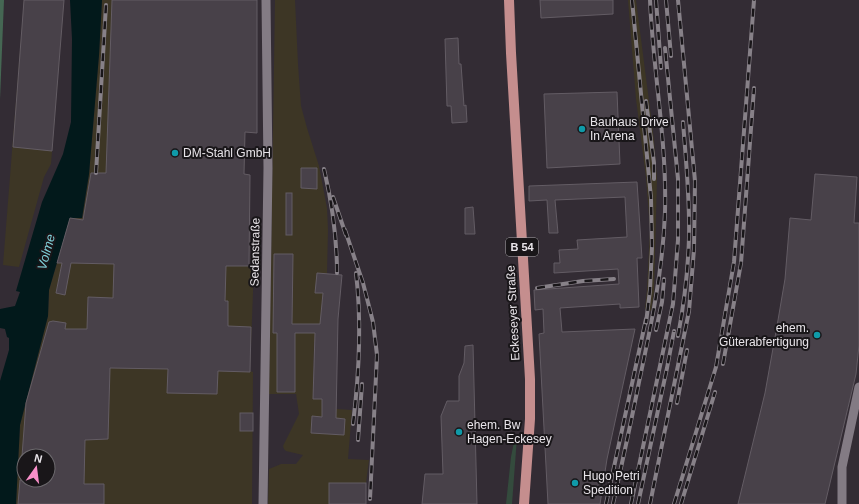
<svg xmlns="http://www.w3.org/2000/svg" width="859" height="504" font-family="Arial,sans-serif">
<rect width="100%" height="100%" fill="#332c34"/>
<g fill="#3d3625" fill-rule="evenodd">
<path d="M24 0H64L51 164 44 177 19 267 3 265Z"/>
<path d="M102 0H257V133L245 132 244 174 250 175 249 266H254L250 371 253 372 252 504H16L20 425 48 316 49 290 70 218H82L89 174 99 55ZM24 456H48V480H24Z"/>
<path d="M275 0H295L298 64 301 106 307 128 319 166 327 208 328 230 327 274H317L315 293H323L321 324H307V333H325V342H314L313 399H322V408L352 410 348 459 369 460 366 483V504H268L269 469 281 464H296L303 455 286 451 284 449 283 446 299 414 296 394H269Z"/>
<path d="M628 0H636L654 140 657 178 654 292 651 311 645 309 647 290 650 229 646 178 636 99Z"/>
</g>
<path fill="#344b3d" d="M515 437H517L512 504H506L511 457Z"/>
<path fill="#456753" d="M0 0H4L0 99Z"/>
<path fill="#02191b" d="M70 0H102L99 55 89 174 82 218H70L49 290 48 316 20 425 16 504H0V381L9 350V338L7 337 5 329 0 328V309L15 306 20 292 16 291 42 202 63 154 71 122 72 39Z"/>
<g fill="#484149" stroke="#635c64">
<path d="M24 0H64L52 151 13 147Z"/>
<path d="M112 0H257V133L245 132 244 174 250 175 249 266H226L225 301H228V326L251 327 250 372 218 371 217 394 167 393 168 369 110 368 108 439 85 440 84 484H104V504H18L20 480H48V456H22L26 403 49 322 53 321 66 323 65 329H87L88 297 113 298 114 264 71 263 65 295 56 293 62 263H57L70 218 83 220 91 173H106Z"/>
<path d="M540 0H613V14L541 18Z"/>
<path d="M458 38 459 64H461L464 106 466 105 467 122 452 123 451 106H447L445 39Z"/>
<path d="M617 92 620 164 547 168 544 94Z"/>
<path d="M301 168H317V189L301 188Z"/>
<path d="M815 174 857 177 854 223H859V345L856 374 825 504H738L765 393 777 326 785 279 790 218 811 220Z"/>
<path d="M637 182 642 258H637L639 307 620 308V304L560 308 562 332 635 329 607 459 600 504H548L539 334 544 333 543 309 535 310 534 290 619 284 618 269 554 273V263H560L559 250 578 249 577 240 627 237 625 197 555 200 558 233H549L547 200 529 201V186Z"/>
<rect x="286" y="193" width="6" height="42"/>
<path d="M473 207 475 234H465V208Z"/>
<path d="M274 254H293L292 324H320L323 293H315L317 273 342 275 338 319 336 418 345 419 344 435 311 433 312 416 322 417V399H313L315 333H295V392H277V333H273Z"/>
<path d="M473 345 477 504H422L425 474H443L441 416 447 401H459V376L464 363 465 346Z"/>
<rect x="240" y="413" width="13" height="18"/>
<rect x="329" y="483" width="37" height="21"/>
</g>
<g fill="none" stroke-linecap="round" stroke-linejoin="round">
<g stroke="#837b84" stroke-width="9">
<path d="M263 504 268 168 266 0"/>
<path d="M842 504V467L859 387"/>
</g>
<path stroke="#c58e8e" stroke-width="10" d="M509 0 511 53 530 379V419L524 504"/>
<g stroke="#878188" stroke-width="4">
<g id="rail">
<path d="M632 0 651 198 652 247 650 290 646 323"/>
<path d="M656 0 661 68"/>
<path d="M666 0 671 56"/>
<path d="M646 101 654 163V179"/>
<path d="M324 169C332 203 337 238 337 273"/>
<path d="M96 173 106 5"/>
<path d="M333 197 346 235"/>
<path d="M345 230 363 283 373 322 377 355 370 499"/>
<path d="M537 288 583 281 614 279"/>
<path d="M656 330 662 302 664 279"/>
<path d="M678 336C684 304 688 271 689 238 690 200 686 161 683 122"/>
<path d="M723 364 741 263 754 88"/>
<path d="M677 403 687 350"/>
<path d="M353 424C359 375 362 323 356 273"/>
<path d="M358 440 362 384"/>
<path d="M606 504 646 319"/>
<path d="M613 504C622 463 631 423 639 382 651 326 663 270 665 212 667 141 653 71 650 0"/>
<path d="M631 504 673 304 678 240V179L665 48"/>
<path d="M638 504 667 368 674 331"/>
<path d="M650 504 689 311 694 249 695 181 678 0"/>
<path d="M674 504 716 367 734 262 754 0"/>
<path d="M681 504 715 392"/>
</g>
</g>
<use href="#rail" stroke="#191619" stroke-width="2.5" stroke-dasharray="8" stroke-linecap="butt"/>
</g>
<g fill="#0f9aa8" stroke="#191619" stroke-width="1.5">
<circle cx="582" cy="129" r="4"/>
<circle cx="175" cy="153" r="4"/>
<circle cx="817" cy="335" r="4"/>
<circle cx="459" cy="432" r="4"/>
<circle cx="575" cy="483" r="4"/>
</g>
<g text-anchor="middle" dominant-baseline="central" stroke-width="4" stroke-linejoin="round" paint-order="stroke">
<rect fill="#191619" stroke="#aba7ab" stroke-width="1" x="506" y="238" width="32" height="18" rx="3"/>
<g font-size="11" font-weight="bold" fill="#e9e5ea">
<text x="522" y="247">B 54</text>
</g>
<g font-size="12" fill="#e9e5ea" stroke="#191619" text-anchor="start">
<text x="590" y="122">Bauhaus Drive<tspan x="590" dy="14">In Arena</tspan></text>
<text x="183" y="153">DM-Stahl GmbH</text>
<text x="809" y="328" text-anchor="end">ehem.<tspan x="809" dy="14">Güterabfertigung</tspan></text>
<text x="467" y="425">ehem. Bw<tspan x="467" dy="14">Hagen-Eckesey</tspan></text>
<text x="583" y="476">Hugo Petri<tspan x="583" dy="14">Spedition</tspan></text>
</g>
<g font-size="12" fill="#e9e5ea" stroke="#191619">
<text transform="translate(255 252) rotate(-89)">Sedanstraße</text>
<text transform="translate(513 313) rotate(-93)">Eckeseyer Straße</text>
</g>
<g font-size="13" font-style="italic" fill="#80d2db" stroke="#191619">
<text transform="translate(46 252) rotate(-75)">Volme</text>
</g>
</g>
<g transform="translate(36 468) rotate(14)"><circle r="19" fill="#191619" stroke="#6c696d"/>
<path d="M0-3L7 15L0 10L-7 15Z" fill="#f98fc9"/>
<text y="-6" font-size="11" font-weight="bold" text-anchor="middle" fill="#e9e5ea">N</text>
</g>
</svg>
